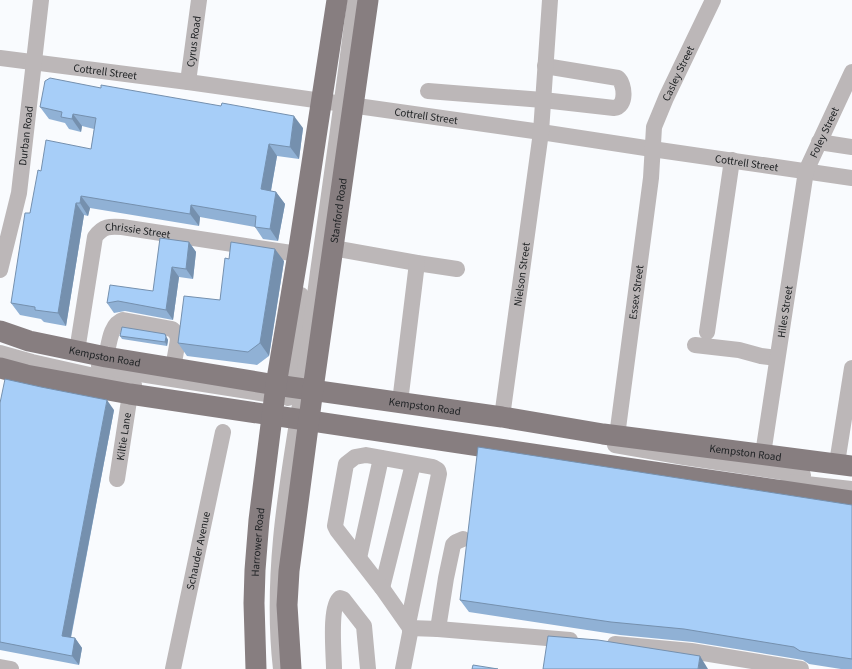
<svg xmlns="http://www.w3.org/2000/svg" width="852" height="669" font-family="'Source Sans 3',sans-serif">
<rect width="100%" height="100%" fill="#f9fbfe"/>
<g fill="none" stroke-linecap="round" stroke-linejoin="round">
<g stroke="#bcb7b8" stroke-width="16">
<path id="s1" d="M0 58 188 82 541 132 652 149 852 178"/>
<path id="s2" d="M188 82 199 0"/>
<path d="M428 91 543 100 614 108C627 107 625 84 618 78L545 66"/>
<path d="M819 142 852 147"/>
<path d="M333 248 417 263 457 269"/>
<path id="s3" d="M0 270 19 193 41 0"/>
<path d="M707 332 732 160"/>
<path d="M695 345 739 350 761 356 777 358"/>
<path id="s4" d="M77 351 95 237C103 226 110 226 122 227L298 254"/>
<path d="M0 353 32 362 134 385"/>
<path d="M106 357C109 345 110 324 123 320L172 329 177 334 178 340 173 368"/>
<path d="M99 366 134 373 285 397"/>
<path d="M288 398 301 295"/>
<path d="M400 402 417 263"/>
<path id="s5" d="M502 417 541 132 550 0"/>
<path id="s6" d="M617 436 651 178 654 127 666 98 713 0"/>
<path d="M615 445 684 457 803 475"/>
<path id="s7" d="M763 454 806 171 852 72"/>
<path d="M837 463 852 368"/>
<path id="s8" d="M117 479 130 394"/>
<path d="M788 482 852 489"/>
<path d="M359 558 381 458"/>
<path d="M382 588 413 464"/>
<path d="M410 628 438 629 570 640"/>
<path d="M438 629 446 578 453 545 456 542 463 539"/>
<path d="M615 644 691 651 801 669"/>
<path d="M0 667 11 669"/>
<path id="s9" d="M173 669 223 432"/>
<path d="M281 669C270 574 288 479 303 386 308 348 313 310 318 272 331 181 344 91 355 0"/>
<path d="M334 669C334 655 329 606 340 598L343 599 364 626 368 669"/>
<path d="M403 669 410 633V628L382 588 337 530 335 526 346 464 355 457 366 455 433 467 438 470 439 474 408 624"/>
</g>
<g stroke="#877e80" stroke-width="21">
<path id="s10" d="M0 331 29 341 106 357 276 385 502 417 603 434 852 466"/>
<path d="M0 368 26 375 130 394 599 464 852 501"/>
<path id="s11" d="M256 669 254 603 255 570 259 520 276 385 298 254 337 0"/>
<path id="s12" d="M291 669 287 605 289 571 313 389 368 0"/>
</g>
</g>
<g fill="#90b1d5">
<path d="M40 107 303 128 299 159 277 156 271 191 276 192 285 204 278 241 263 239 255 227 200 217 199 226 90 208 88 216 84 215 66 326 44 322 41 319 20 315 11 303 30 213 41 171 91 149 94 129 82 126 81 132 69 129 65 123 49 119Z"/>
<path d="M189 242 196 252 193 279 179 277 173 320 125 311 114 313 107 303 153 291Z"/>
<path d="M229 259 284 261 269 356 257 365 187 356 178 343 220 300Z"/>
<path d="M120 336 167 338 168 340 167 346 122 339Z"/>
<path d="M0 403 114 410 71 638H75L82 648 79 665 0 650Z"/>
<path d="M852 505V669H841L809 664 803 660 693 642 620 635 469 612 460 600Z"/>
</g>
<g fill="#7590ae">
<path d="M73 114 82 126 81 132 72 119Z"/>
<path d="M294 116 303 128 299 159 290 147Z"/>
<path d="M269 144 277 156 269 201 261 189Z"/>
<path d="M276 192 285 204 278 241 270 229Z"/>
<path d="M81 196 90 208 88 216 80 203Z"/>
<path d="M76 203 84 215 66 326 58 313Z"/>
<path d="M191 205 200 217 199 226 190 214Z"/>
<path d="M189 242 196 252 193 279 186 269Z"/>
<path d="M275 249 284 261 269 356 260 343Z"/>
<path d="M172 267 179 277 173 320 166 310Z"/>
<path d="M165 334 168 340 167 346 165 342Z"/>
<path d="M107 400 114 410 69 646 62 636Z"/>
<path d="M75 638 82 648 79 665 72 656Z"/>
<path d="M700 656 708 669H698Z"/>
</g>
<g fill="#a7cef8" stroke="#7590ae">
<path d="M50 78 101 88V85L221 106 222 103 294 116 290 147 269 144 261 189 276 192 270 229 255 227 256 216 191 205 190 214 81 196 80 203H76L58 313 35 310V307L11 303 25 213H30L38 170 41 171 46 140 91 149 96 118 73 114 72 119 61 117 62 112 40 107 45 81Z"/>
<path d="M160 238 189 242 186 269 172 267 166 310 118 301 107 303 110 285 153 291Z"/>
<path d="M231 242 275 249 260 343 248 352 178 343 184 296 220 300 225 258 229 259Z"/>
<path d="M122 327 165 334 166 337 165 342 120 336Z"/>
<path d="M5 379 41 387 107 400 62 636 75 638 72 656 0 642V403Z"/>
<path d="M478 447 852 505V659L800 651 794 647 684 629 611 622 460 600Z"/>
<path d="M548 636 598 640 700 656 698 669H543Z"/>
<path d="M473 665 498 669H472Z"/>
</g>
<g text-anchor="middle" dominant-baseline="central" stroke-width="4" stroke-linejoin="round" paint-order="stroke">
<g font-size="11" fill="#202325" stroke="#f9fbfe">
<text stroke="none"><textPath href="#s2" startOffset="41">Cyrus Road</textPath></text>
<text stroke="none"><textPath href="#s1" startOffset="106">Cottrell Street</textPath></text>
<text stroke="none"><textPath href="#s6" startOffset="370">Casley Street</textPath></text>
<text stroke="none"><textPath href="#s1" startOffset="430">Cottrell Street</textPath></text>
<text stroke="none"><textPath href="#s7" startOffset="329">Foley Street</textPath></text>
<text stroke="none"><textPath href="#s3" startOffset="137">Durban Road</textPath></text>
<text stroke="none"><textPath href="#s1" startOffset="754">Cottrell Street</textPath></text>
<text stroke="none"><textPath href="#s12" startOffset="462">Stanford Road</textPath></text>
<text stroke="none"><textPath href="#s4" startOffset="162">Chrissie Street</textPath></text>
<text stroke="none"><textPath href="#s5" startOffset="144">Nielson Street</textPath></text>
<text stroke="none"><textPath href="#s6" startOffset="145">Essex Street</textPath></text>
<text stroke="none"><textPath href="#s7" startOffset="144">Hiles Street</textPath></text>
<text stroke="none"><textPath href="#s10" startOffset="108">Kempston Road</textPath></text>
<text stroke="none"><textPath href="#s10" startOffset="432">Kempston Road</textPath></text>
<text stroke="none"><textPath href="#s8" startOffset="43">Kiltie Lane</textPath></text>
<text stroke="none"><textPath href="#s10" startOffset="756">Kempston Road</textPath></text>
<text stroke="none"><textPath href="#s11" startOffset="127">Harrower Road</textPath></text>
<text stroke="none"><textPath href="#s9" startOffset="121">Schauder Avenue</textPath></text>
</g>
</g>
</svg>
